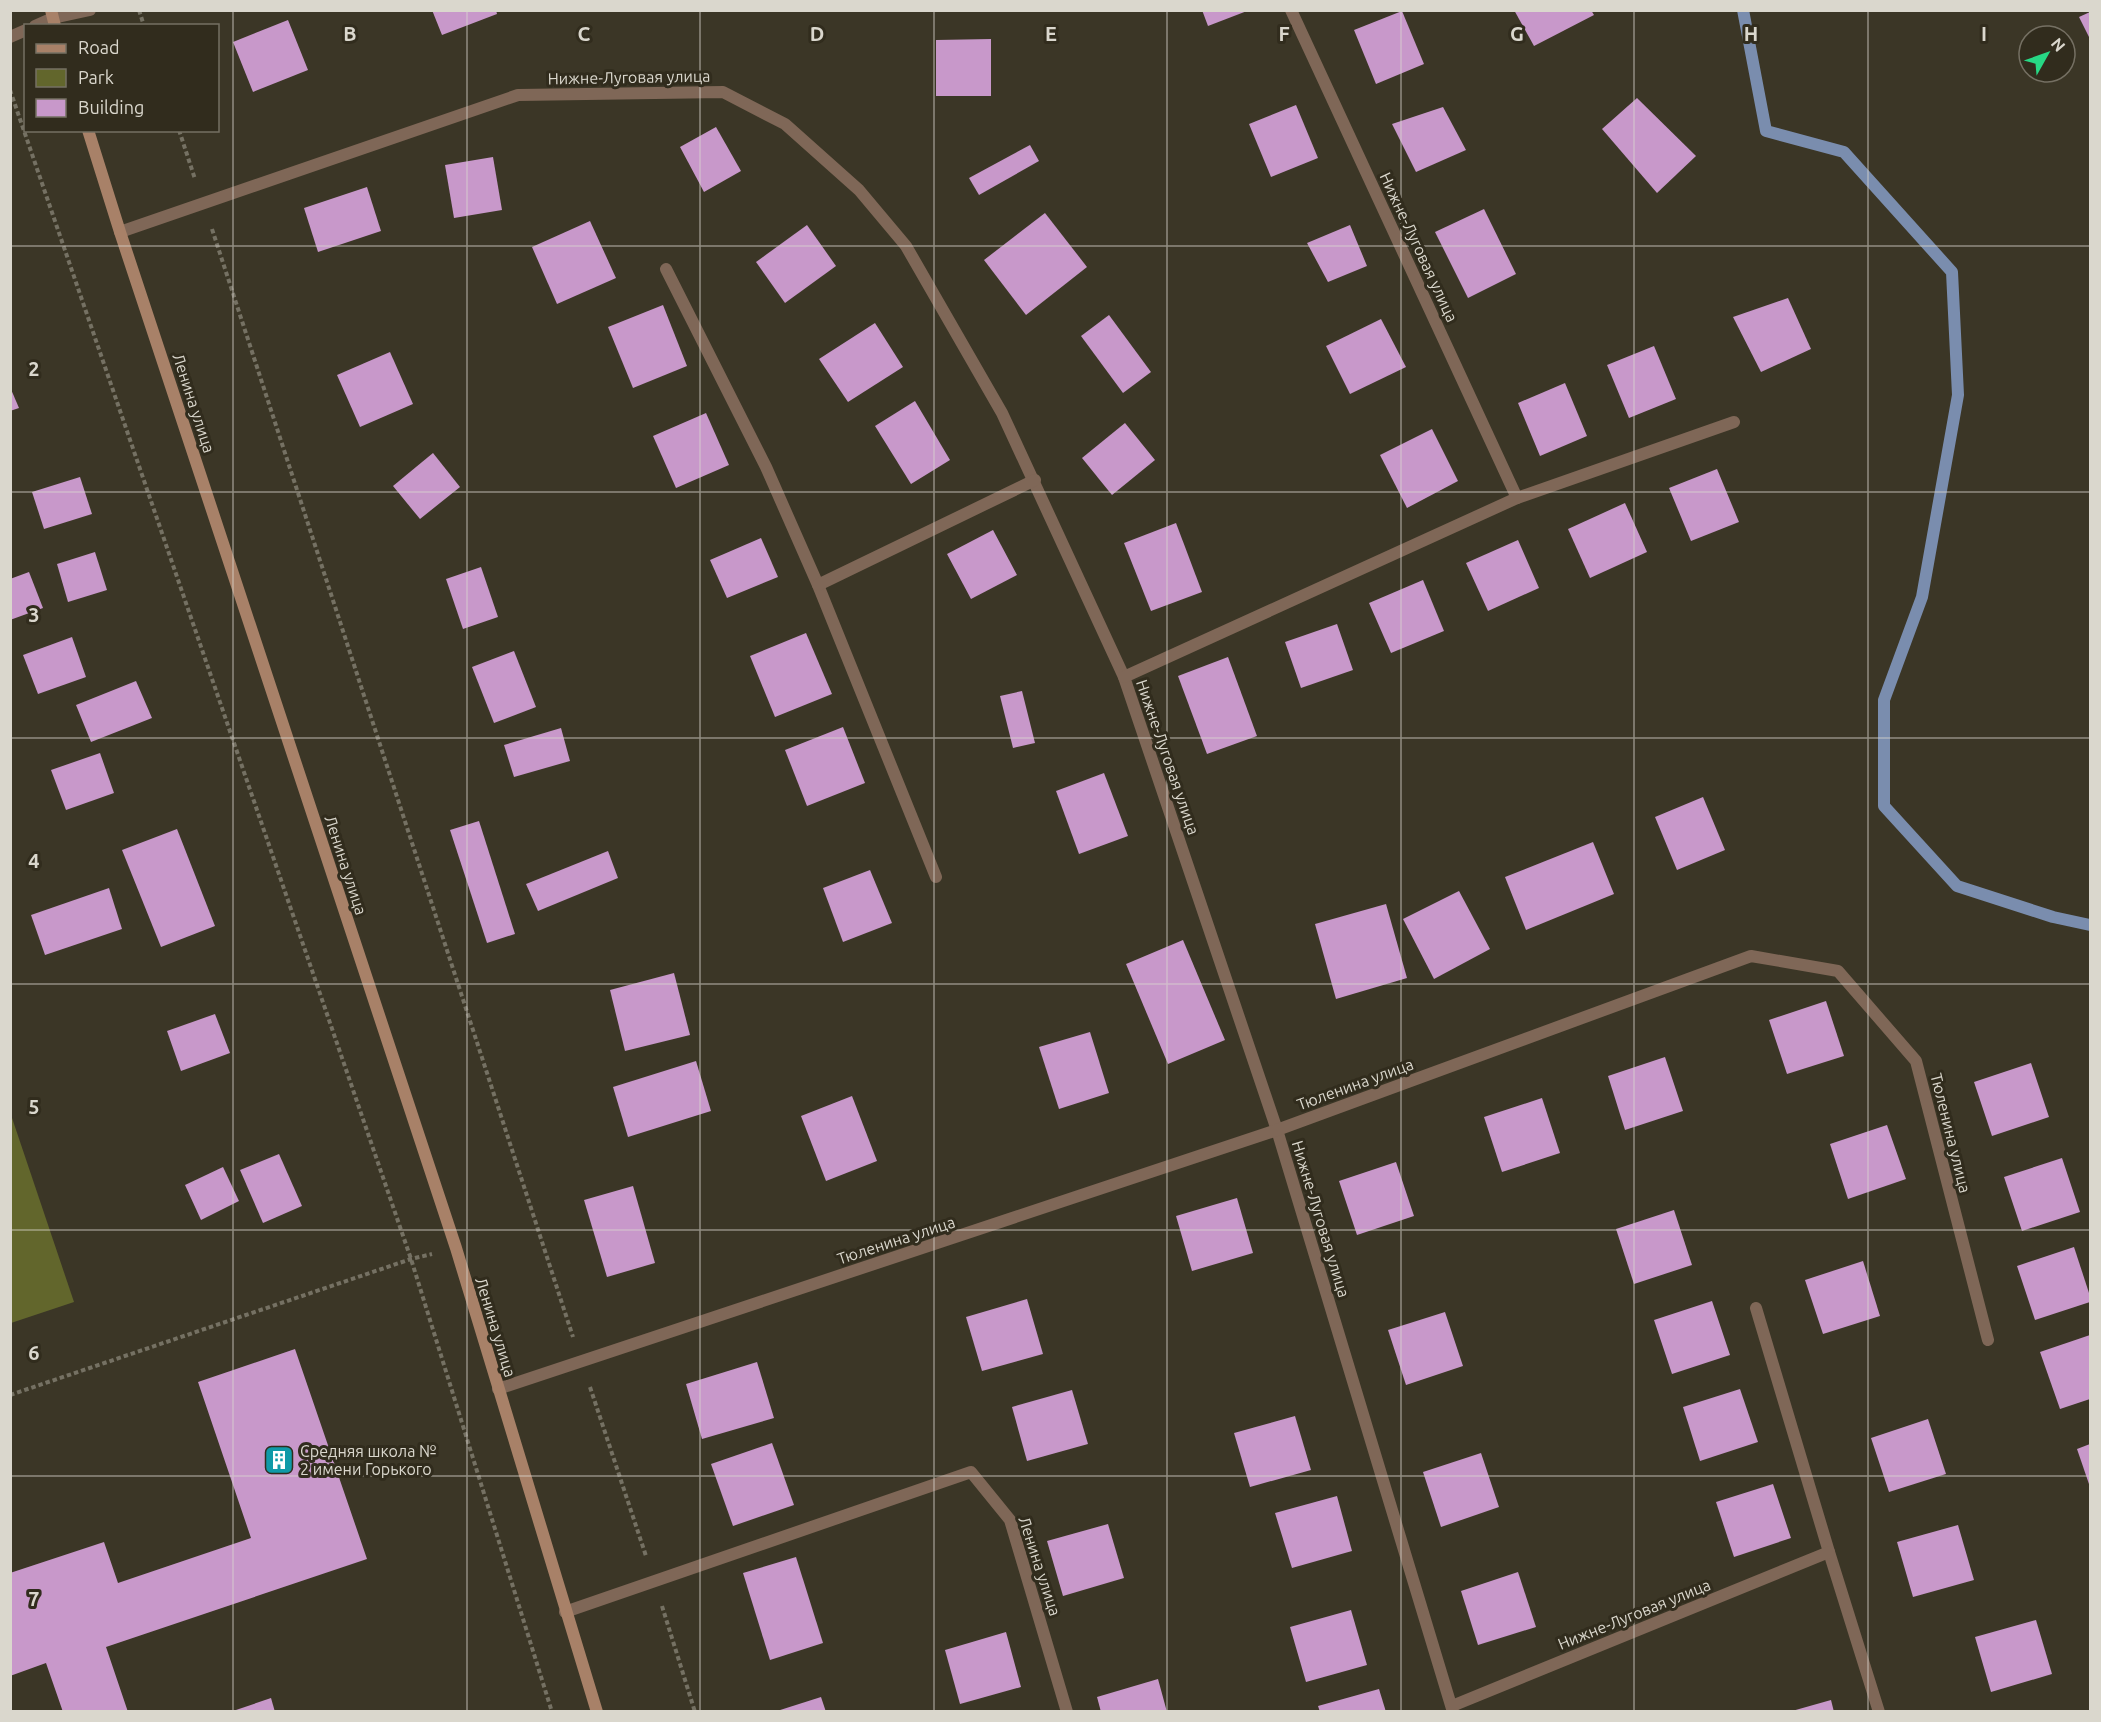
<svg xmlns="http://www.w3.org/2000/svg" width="2101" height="1722" font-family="Ubuntu,sans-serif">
<rect width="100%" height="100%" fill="#3b3626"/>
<path fill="#62662c" d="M10 1112 74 1302 11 1323H10Z"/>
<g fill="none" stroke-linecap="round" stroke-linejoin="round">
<path stroke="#7a8dae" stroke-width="12" d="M1743 10 1766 131 1844 152 1952 272 1958 395 1922 597 1884 700V806L1957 886 2053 917 2090 925"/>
</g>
<g fill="#c898ca">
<path d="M432 10H496L497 14 442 35Z"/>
<path d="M1202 10H1247V11L1208 26Z"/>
<path d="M1514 10H1591L1594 15 1534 46Z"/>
<path d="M1402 11 1424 64 1376 84 1354 30Z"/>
<path d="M2090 12V39L2079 17Z"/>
<path d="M288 20 308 70 253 92 233 42Z"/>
<path d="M991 39V96H936V40Z"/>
<path d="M1637 98 1696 156 1657 193 1602 129Z"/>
<path d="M1296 105 1318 158 1271 177 1249 124Z"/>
<path d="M1443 107 1466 150 1416 172 1392 124Z"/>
<path d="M716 127 741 171 704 192 680 147Z"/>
<path d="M1030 145 1039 161 979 195 969 178Z"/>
<path d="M493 157 502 210 454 218 445 165Z"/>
<path d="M367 187 381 231 318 252 304 208Z"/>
<path d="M1484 209 1516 274 1468 298 1435 232Z"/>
<path d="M1045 213 1087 267 1026 315 984 260Z"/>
<path d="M590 221 616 278 557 304 532 247Z"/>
<path d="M807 225 836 266 785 303 756 262Z"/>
<path d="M1350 225 1367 266 1328 282 1307 243Z"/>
<path d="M1788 298 1811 349 1761 372 1733 317Z"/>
<path d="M663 305 687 366 633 388 608 327Z"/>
<path d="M1109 315 1151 372 1123 393 1081 336Z"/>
<path d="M1381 319 1406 367 1350 394 1326 346Z"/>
<path d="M875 323 903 367 848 402 819 359Z"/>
<path d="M1654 346 1676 399 1629 418 1607 365Z"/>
<path d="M390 352 413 404 360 427 337 375Z"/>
<path d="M1565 383 1587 436 1540 456 1518 403Z"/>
<path d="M10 387 19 408 10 411Z"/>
<path d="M915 401 950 460 911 484 875 426Z"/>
<path d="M706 413 729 465 676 488 653 436Z"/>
<path d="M1125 423 1155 460 1112 495 1082 458Z"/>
<path d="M1432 429 1458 481 1407 508 1380 455Z"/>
<path d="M433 453 460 487 420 519 393 486Z"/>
<path d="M1717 469 1739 522 1691 541 1669 488Z"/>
<path d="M80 477 92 514 44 529 32 492Z"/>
<path d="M1625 503 1647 552 1590 578 1568 529Z"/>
<path d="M1176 523 1202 592 1151 611 1124 543Z"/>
<path d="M993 530 1017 575 971 599 947 554Z"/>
<path d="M761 538 778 577 727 598 710 560Z"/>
<path d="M1518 540 1539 588 1488 611 1466 563Z"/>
<path d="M95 552 107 590 68 602 57 564Z"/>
<path d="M481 567 498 617 463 629 446 579Z"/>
<path d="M29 572 43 608 10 620V579Z"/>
<path d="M1423 580 1444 631 1391 653 1369 603Z"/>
<path d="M1337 624 1353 670 1301 688 1285 642Z"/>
<path d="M806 633 832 694 775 717 750 656Z"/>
<path d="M72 637 86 677 38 694 23 655Z"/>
<path d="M514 651 536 707 494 723 472 667Z"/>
<path d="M1228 657 1257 736 1207 754 1178 676Z"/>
<path d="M136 681 152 718 91 742 76 705Z"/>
<path d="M1022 691 1035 743 1013 748 1000 696Z"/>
<path d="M843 727 865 783 807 806 785 750Z"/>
<path d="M561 728 570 761 514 777 504 745Z"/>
<path d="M100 753 114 793 66 810 51 770Z"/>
<path d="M1104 773 1128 836 1079 854 1056 791Z"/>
<path d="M1703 797 1725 850 1677 870 1655 817Z"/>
<path d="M479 821 515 934 487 943 450 830Z"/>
<path d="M177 829 215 926 161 947 122 850Z"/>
<path d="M1593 842 1614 894 1526 930 1505 877Z"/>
<path d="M608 851 618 878 538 911 526 884Z"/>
<path d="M870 870 892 923 843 942 823 888Z"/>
<path d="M109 888 122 929 45 955 31 915Z"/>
<path d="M1459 891 1490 949 1434 979 1403 919Z"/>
<path d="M1386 904 1407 978 1336 999 1315 924Z"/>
<path d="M1183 940 1225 1040 1168 1064 1126 964Z"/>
<path d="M674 973 690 1035 625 1051 610 990Z"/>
<path d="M1826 1001 1844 1056 1787 1074 1769 1020Z"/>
<path d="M215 1014 230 1053 181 1071 167 1031Z"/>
<path d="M1090 1032 1109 1093 1059 1109 1039 1047Z"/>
<path d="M1665 1057 1683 1111 1625 1130 1608 1076Z"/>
<path d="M696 1061 711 1111 628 1137 613 1087Z"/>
<path d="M2031 1063 2049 1117 1992 1136 1974 1082Z"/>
<path d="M852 1096 877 1161 826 1181 801 1116Z"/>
<path d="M1542 1098 1560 1153 1502 1172 1484 1117Z"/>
<path d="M1887 1125 1906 1179 1848 1199 1830 1144Z"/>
<path d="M279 1154 302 1206 263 1223 240 1170Z"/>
<path d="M2062 1158 2080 1212 2022 1231 2004 1177Z"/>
<path d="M1396 1162 1414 1216 1357 1235 1339 1181Z"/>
<path d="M223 1167 239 1201 201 1220 185 1185Z"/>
<path d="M633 1186 655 1263 607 1277 584 1200Z"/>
<path d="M1237 1198 1253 1253 1192 1271 1176 1216Z"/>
<path d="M1674 1210 1692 1265 1634 1284 1616 1229Z"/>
<path d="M2074 1247 2090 1296V1302L2035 1320 2017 1266Z"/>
<path d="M1863 1261 1880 1316 1823 1334 1805 1280Z"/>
<path d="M1027 1299 1043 1354 982 1371 966 1317Z"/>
<path d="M1712 1301 1730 1355 1672 1374 1654 1320Z"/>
<path d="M1445 1312 1463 1366 1406 1385 1388 1330Z"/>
<path d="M2090 1335V1399L2060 1409 2040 1352Z"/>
<path d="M295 1349 367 1559 106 1647 128 1712H63L46 1663 10 1676V1573L104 1542 118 1583 251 1538 198 1382Z"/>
<path d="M757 1362 774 1418 702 1439 686 1384Z"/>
<path d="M1740 1389 1758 1442 1700 1461 1683 1407Z"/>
<path d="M1072 1390 1088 1444 1027 1461 1012 1407Z"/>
<path d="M1295 1416 1311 1470 1250 1487 1234 1433Z"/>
<path d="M1928 1419 1946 1474 1889 1492 1871 1438Z"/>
<path d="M772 1443 794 1505 733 1526 711 1464Z"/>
<path d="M2090 1444V1487L2077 1449Z"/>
<path d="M1481 1453 1499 1507 1441 1527 1423 1472Z"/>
<path d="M1773 1484 1791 1538 1734 1557 1716 1502Z"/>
<path d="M1337 1496 1352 1551 1292 1568 1275 1513Z"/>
<path d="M1108 1524 1124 1578 1063 1596 1047 1541Z"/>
<path d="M1958 1525 1974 1580 1913 1597 1897 1542Z"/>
<path d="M796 1557 823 1643 770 1660 743 1573Z"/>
<path d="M1518 1572 1536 1627 1478 1645 1461 1591Z"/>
<path d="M1351 1610 1367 1665 1306 1682 1290 1627Z"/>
<path d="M2036 1620 2052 1674 1991 1692 1975 1637Z"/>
<path d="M1006 1632 1021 1687 960 1704 945 1650Z"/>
<path d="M1158 1679 1167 1712H1101L1097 1697Z"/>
<path d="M1379 1689 1386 1712H1320L1318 1706Z"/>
<path d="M821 1697 826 1712H777V1711Z"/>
<path d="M271 1698 275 1712H233V1711Z"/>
<path d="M1831 1700 1834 1712H1792V1711Z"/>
</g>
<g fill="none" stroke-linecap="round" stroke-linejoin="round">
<g stroke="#757163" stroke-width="4" stroke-dasharray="4.5 3" stroke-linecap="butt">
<path d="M139 10 144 26"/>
<path d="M10 90 411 1259 552 1712"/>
<path d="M179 130 195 179"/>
<path d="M212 229 573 1337"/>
<path d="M590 1387 646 1556"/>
<path d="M10 1395 411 1259 432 1254"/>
<path d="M662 1606 695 1712"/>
</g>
<g stroke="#7f6757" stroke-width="12">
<path d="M1291 10 1517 498"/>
<path d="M35 26 53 18 90 10"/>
<path d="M10 37 26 30"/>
<path d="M120 232 518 95 723 92 785 124 859 190 906 246 1002 413 1124 677 1277 1130 1453 1712"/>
<path d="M666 269 766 467 818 585 936 877"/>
<path d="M818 585 1035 480"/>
<path d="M1124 677 1517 498 1734 422"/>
<path d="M1756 1308 1829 1552 1879 1712"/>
<path d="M498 1389 1277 1130 1751 956 1838 971 1916 1061 1988 1340"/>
<path d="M565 1612 971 1472 1010 1520 1067 1712"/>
<path d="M1452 1706 1829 1552"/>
</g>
<g stroke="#a88168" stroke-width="12">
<path d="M51 10 55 26"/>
<path d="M88 130 120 232 456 1248 597 1712"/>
</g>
</g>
<path fill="none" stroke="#dad7cd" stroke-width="1.5" stroke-opacity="0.55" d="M233 10V1712M467 10V1712M700 10V1712M934 10V1712M1167 10V1712M1401 10V1712M1634 10V1712M1868 10V1712M10 246H2090M10 492H2090M10 738H2090M10 984H2090M10 1230H2090M10 1476H2090"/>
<defs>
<g id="building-square" transform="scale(1.5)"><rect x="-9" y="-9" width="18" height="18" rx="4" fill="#0f9aa8" stroke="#312c1d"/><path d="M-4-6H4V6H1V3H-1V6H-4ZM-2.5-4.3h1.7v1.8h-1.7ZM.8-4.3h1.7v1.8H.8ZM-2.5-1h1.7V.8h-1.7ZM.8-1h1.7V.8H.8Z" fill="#fff"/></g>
</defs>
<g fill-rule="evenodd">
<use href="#building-square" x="279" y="1460"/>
</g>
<g text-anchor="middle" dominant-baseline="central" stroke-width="6" stroke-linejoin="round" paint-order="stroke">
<g font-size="16" fill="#dad7cd" stroke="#312c1d">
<text transform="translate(629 77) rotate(-1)">Нижне-Луговая улица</text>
<text transform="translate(1419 247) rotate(65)">Нижне-Луговая улица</text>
<text transform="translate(194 403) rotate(72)">Ленина улица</text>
<text transform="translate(1168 757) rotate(71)">Нижне-Луговая улица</text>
<text transform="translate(346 865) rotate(72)">Ленина улица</text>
<text transform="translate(1355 1084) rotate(-20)">Тюленина улица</text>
<text transform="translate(1951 1133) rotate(76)">Тюленина улица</text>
<text transform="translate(1321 1219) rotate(73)">Нижне-Луговая улица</text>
<text transform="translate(896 1240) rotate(-18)">Тюленина улица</text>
<text transform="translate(496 1327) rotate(73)">Ленина улица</text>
<text transform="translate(1040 1566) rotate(72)">Ленина улица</text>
<text transform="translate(1634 1614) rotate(-22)">Нижне-Луговая улица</text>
</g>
<g font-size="16" fill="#dad7cd" stroke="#312c1d" text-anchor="start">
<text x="300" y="1451">Средняя школа №<tspan x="300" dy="18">2 имени Горького</tspan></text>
</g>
</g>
<g font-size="20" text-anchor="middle" font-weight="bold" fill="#dad7cd" stroke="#312c1d" stroke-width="6" stroke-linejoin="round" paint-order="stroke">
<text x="350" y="41">B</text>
<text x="584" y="41">C</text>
<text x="817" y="41">D</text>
<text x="1051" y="41">E</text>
<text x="1284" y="41">F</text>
<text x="1517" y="41">G</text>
<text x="1751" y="41">H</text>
<text x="1984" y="41">I</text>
<text x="34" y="376">2</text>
<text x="34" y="622">3</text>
<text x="34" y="868">4</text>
<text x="34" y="1114">5</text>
<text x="34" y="1360">6</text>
<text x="34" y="1606">7</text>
</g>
<rect width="2101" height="1722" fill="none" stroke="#dad7cd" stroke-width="24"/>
<rect x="24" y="24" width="195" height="108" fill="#312c1d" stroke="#757063" stroke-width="1.5"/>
<rect x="36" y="44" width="30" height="9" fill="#a88168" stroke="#757063" stroke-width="1.5"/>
<text x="78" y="54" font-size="18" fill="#dad7cd">Road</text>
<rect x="36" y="69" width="30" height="18" fill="#62662c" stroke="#757063" stroke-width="1.5"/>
<text x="78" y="84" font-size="18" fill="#dad7cd">Park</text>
<rect x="36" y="99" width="30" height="18" fill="#c898ca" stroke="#757063" stroke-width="1.5"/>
<text x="78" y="114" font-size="18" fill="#dad7cd">Building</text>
<g transform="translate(2047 54) rotate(50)"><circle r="28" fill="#312c1d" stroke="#757063" stroke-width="1.5"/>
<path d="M0-4.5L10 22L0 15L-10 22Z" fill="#27d885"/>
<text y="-9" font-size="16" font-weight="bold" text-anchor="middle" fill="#dad7cd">N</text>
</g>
</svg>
